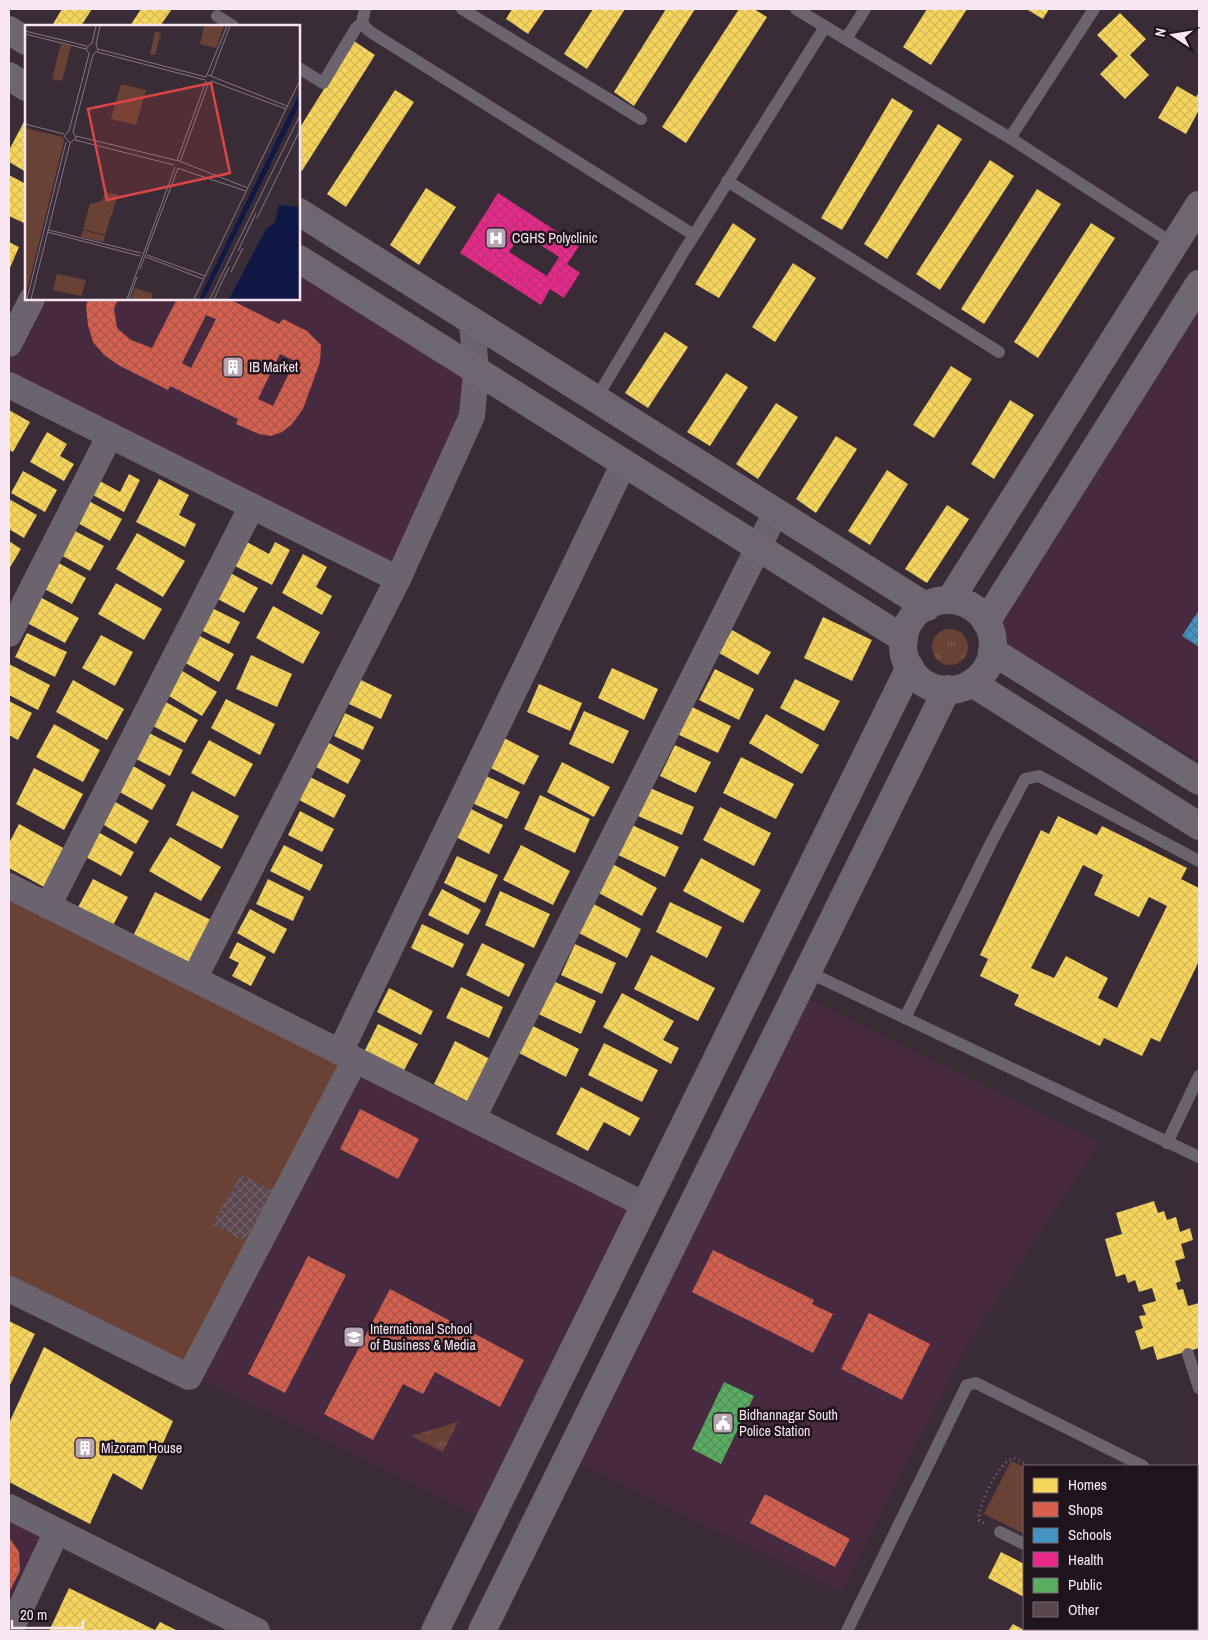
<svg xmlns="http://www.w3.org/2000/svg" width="1208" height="1640" font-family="'Archivo Narrow',sans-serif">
<defs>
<pattern id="grass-tufts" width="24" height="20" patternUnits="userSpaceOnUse" patternTransform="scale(1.25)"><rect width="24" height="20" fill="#694235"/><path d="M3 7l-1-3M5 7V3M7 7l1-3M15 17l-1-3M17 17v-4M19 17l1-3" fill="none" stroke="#7f5d53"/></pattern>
<pattern id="forest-firs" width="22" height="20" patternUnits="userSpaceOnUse" patternTransform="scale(1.25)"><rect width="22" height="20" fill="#694235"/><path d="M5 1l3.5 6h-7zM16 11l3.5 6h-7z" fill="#7f5d53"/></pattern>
<pattern id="homes-cross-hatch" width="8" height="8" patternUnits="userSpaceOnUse" patternTransform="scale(1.25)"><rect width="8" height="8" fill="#f6d55c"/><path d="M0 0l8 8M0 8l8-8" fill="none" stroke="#d4b858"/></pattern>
<pattern id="shops-cross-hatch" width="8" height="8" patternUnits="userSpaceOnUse" patternTransform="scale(1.25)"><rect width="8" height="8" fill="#d6604d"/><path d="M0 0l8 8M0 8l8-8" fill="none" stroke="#a5574c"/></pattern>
<pattern id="schools-cross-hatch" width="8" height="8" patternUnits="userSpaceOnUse" patternTransform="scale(1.25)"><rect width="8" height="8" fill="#4393c3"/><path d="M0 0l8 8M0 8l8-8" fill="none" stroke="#457898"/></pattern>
<pattern id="health-cross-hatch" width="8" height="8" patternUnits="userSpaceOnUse" patternTransform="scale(1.25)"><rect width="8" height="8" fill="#e7298a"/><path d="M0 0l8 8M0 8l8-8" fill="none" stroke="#b83176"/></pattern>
<pattern id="public-cross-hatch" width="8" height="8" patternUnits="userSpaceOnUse" patternTransform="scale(1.25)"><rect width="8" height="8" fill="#5aae61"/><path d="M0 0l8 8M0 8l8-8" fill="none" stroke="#558e5a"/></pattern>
<pattern id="building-cross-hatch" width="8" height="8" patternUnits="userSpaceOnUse" patternTransform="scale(1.25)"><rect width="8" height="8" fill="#5a464e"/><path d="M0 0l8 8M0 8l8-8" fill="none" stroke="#726168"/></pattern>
</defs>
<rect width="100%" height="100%" fill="#3a2c36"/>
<g fill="#482a40">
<path d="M299 268 486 386 395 570 9 377V359L39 299H299Z"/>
<path d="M1199 311V761L1009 646 1003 622Z"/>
<path d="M805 997 1099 1143 965 1348 841 1591 580 1464 694 1218Z"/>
<path d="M359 1070 633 1208 485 1519 199 1378Z"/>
<path d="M9 1516 45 1535 9 1612Z"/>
</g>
<g fill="url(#grass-tufts)">
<circle cx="950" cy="647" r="18"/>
<path d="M458 1422 443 1452 411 1436Z"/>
</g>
<path fill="url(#forest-firs)" d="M1197 1494 1199 1496V1631H1108L1109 1629H1197Z"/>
<g fill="#694235">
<path d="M9 893 341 1062 186 1366 9 1279Z"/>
<path d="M1011 1461 1024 1467V1534L984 1514Z"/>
</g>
<g fill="url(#homes-cross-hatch)" fill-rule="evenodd">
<path d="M62 9H92L81 26H56L53 24Z"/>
<path d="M141 9H172L160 26H130Z"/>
<path d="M512 9H545L528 34 506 19Z"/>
<path d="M593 9H625L587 69 564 54Z"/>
<path d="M666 9H695L634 106 614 92Z"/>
<path d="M739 9H754L767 17 686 143 662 127Z"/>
<path d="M927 9H967L931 65 903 47Z"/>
<path d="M1026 9H1049L1043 19Z"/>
<path d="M1120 13 1146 39 1130 55 1149 75 1125 99 1100 74 1118 56 1097 35Z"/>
<path d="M354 41 375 55 302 171 299 169V129Z"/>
<path d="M1177 86 1196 97 1199 92V110L1186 134 1158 118Z"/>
<path d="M395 90 414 102 346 207 327 194Z"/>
<path d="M892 98 913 111 842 230 821 218Z"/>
<path d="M26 118V172L9 162V150Z"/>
<path d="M938 124 962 139 887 259 864 244Z"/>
<path d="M990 160 1014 176 940 290 916 274Z"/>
<path d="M9 175 26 184V224L9 216Z"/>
<path d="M426 188 456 207 419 265 390 245Z"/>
<path d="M1037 189 1061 204 984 324 961 309Z"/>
<path d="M733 223 756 239 719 298 695 284Z"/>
<path d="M1091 223 1115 238 1038 358 1014 342Z"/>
<path d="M9 242 19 247 9 270Z"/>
<path d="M793 263 816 278 775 342 752 327Z"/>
<path d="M665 332 688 347 648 408 625 393Z"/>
<path d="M951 366 972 379 934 438 913 425Z"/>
<path d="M726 373 748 387 710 446 687 432Z"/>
<path d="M1010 400 1034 415 994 479 971 464Z"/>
<path d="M776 403 798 417 758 479 736 464Z"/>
<path d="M9 410 30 422 13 452 9 450Z"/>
<path d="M47 432 67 444 60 456 74 464 64 481 30 462Z"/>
<path d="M836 436 857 449 816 513 796 499Z"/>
<path d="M887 470 908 484 870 545 848 531Z"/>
<path d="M23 471 57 490 45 512 11 493Z"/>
<path d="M129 474 140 480 124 512 91 494 98 480 120 492Z"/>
<path d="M159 479 189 495 179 515 196 524 185 547 136 522Z"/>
<path d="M9 499 37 515 24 538 9 529Z"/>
<path d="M87 500 122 519 110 541 76 522Z"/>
<path d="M947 505 969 519 927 583 905 569Z"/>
<path d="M71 529 104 546 90 571 57 553Z"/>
<path d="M137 533 185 561 163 597 116 569Z"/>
<path d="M9 541 21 549 9 569Z"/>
<path d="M247 542 269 554 275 542 290 550 272 585 235 566Z"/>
<path d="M303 554 327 567 316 587 332 596 322 615 282 593Z"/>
<path d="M55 561 86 578 72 604 41 587Z"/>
<path d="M225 570 258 588 244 613 212 596Z"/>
<path d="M116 583 162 609 144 640 98 614Z"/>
<path d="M40 597 79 618 65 643 27 623Z"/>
<path d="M208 606 240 622 229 644 197 628Z"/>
<path d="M273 606 320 632 303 664 256 638Z"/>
<path d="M823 617 872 640 852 681 804 658Z"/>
<path d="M732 630 771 652 758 675 719 653Z"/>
<path d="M27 633 67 652 55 677 15 657Z"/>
<path d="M196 634 234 654 219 682 182 661Z"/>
<path d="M101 635 133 652 115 686 82 668Z"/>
<path d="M251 655 292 674 277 707 236 689Z"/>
<path d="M9 664 50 685 38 710 9 695Z"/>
<path d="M612 668 658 689 644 720 598 698Z"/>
<path d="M179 669 217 692 202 716 164 693Z"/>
<path d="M715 669 754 689 739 720 699 700Z"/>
<path d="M795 679 840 701 824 731 780 708Z"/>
<path d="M73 680 124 709 107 740 56 712Z"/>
<path d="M361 680 392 695 381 719 349 704Z"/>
<path d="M539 684 582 703 570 731 527 712Z"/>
<path d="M226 699 275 724 260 755 211 728Z"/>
<path d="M9 701 32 713 18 740 9 735Z"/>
<path d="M164 701 198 720 185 743 151 725Z"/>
<path d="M690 706 731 726 718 753 677 734Z"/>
<path d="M584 711 629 731 613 764 569 744Z"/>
<path d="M345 713 374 727 363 750 334 736Z"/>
<path d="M766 714 819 745 802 774 749 743Z"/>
<path d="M54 724 100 750 83 782 36 757Z"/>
<path d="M147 732 183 750 170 776 134 758Z"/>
<path d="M502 737 539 756 524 785 487 766Z"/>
<path d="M209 740 253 764 235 797 191 773Z"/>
<path d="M329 743 361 760 348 784 316 767Z"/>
<path d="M675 745 711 762 696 793 660 776Z"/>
<path d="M741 757 794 784 776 819 723 793Z"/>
<path d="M562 762 610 787 594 817 547 792Z"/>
<path d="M128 763 166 785 152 810 114 789Z"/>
<path d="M34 768 83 794 64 830 16 804Z"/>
<path d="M482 774 520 792 507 819 470 802Z"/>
<path d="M310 777 346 795 334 818 299 800Z"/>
<path d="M650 788 694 807 682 835 638 816Z"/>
<path d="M192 791 239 816 222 849 176 825Z"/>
<path d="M540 795 590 819 575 853 524 829Z"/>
<path d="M110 799 149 821 136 844 97 821Z"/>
<path d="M720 807 771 833 754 866 703 840Z"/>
<path d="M469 808 503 825 489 854 454 836Z"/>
<path d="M300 811 334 829 322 852 288 835Z"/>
<path d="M1058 816 1097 835 1102 826 1187 868 1181 879 1199 888V961L1160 1042 1151 1038 1142 1056 1104 1038 1100 1046 1014 1005 1019 995 980 976 988 959 980 955 1041 830 1049 834ZM1083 865 1103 875 1094 895 1139 917 1149 897 1167 906 1117 1008 1098 998 1108 978 1066 956 1054 978 1031 968Z"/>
<path d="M19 824 65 849 44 887 9 868V843Z"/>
<path d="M630 824 679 847 665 877 616 854Z"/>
<path d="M98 832 134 852 121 876 84 856Z"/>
<path d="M170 837 221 867 201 901 149 871Z"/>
<path d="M284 845 323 865 310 891 270 871Z"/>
<path d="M521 845 570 871 553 905 503 880Z"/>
<path d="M457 856 498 875 485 903 444 883Z"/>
<path d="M701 858 761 890 743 923 683 891Z"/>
<path d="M611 863 657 888 642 916 595 891Z"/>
<path d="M93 879 128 897 111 929 76 911Z"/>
<path d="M268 879 304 897 293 921 256 904Z"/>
<path d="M442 889 481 910 468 935 428 915Z"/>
<path d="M500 891 550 914 534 948 485 925Z"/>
<path d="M155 892 215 922 193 968 132 938Z"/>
<path d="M590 902 641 929 627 958 575 931Z"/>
<path d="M670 902 722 927 707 958 656 932Z"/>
<path d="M250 909 287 929 274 954 237 933Z"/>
<path d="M422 924 464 944 453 968 411 948Z"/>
<path d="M237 942 266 957 251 986 232 976 239 963 229 958Z"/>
<path d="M482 943 525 964 509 997 466 975Z"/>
<path d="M575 944 616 963 602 994 561 975Z"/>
<path d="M651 955 715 988 698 1021 634 989Z"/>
<path d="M549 979 596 1001 581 1034 534 1012Z"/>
<path d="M461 987 503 1007 489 1038 446 1018Z"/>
<path d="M389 988 433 1011 421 1035 377 1012Z"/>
<path d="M622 993 674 1021 663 1040 679 1048 671 1064 603 1027Z"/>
<path d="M378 1024 418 1044 402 1074 363 1054Z"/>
<path d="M529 1024 579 1049 566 1077 515 1051Z"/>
<path d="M455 1041 494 1061 473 1104 434 1084Z"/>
<path d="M604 1043 658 1070 642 1102 588 1075Z"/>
<path d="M581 1087 640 1118 630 1136 604 1122 588 1151 556 1134Z"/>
<path d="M1154 1201 1158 1213 1164 1211 1167 1220 1176 1217 1180 1232 1190 1228 1193 1240 1181 1244 1185 1258 1175 1261 1181 1281 1176 1283 1178 1290 1183 1289 1188 1306 1199 1303V1348L1157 1360 1153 1346 1141 1350 1135 1331 1143 1328 1139 1316 1146 1315 1142 1305 1156 1301 1152 1288 1139 1292 1135 1280 1128 1283 1125 1274 1116 1277 1105 1239 1122 1234 1116 1213Z"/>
<path d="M9 1321 35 1334 9 1387Z"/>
<path d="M44 1347 173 1421 142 1490 113 1473 90 1524 9 1482V1423Z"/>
<path d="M1001 1552 1024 1564V1597L988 1578Z"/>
<path d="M69 1588 155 1630 160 1622 178 1631H49Z"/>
<path d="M1013 1624 1026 1631H1008Z"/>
</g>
<g fill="url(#shops-cross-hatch)" fill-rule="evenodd">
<path d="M88 299H118L114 309 117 328 131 340 152 348 177 299H229L279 324 283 319 307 331 321 345 320 362 303 409 292 424 282 432 271 436 259 434 236 424 238 419 170 386 168 390 120 366 104 355 93 342 88 325 86 306ZM206 315 216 319 191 368 182 363ZM280 354 295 361 273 406 258 399Z"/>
<path d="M360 1109 419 1139 398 1179 340 1149Z"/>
<path d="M713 1250 814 1300 812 1304 833 1314 813 1353 692 1292Z"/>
<path d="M308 1256 346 1275 285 1393 248 1374Z"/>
<path d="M390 1289 524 1360 500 1407 435 1372 423 1394 403 1384 373 1440 324 1414Z"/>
<path d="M869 1313 930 1344 902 1400 841 1369Z"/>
<path d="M765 1494 850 1539 835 1567 750 1523Z"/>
<path d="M9 1537 19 1552 20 1571 9 1592Z"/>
</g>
<path fill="url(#schools-cross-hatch)" d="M1199 610V647L1182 636Z"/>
<path fill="url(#health-cross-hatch)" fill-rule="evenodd" d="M498 193 579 246 567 264 580 273 564 298 550 289 541 305 460 253ZM522 233 559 257 547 276 509 252Z"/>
<path fill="url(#public-cross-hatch)" d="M724 1382 754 1396 721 1464 692 1449Z"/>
<path fill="url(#building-cross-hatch)" d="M241 1174 272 1191 244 1241 213 1224Z"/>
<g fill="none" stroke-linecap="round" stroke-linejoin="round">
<path stroke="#726b73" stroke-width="3" stroke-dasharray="1 4" stroke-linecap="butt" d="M984 1523 979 1520C978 1505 999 1460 1014 1458L1030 1466"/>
<g stroke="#6b646e" stroke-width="12">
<path d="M365 9 362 23 369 31 694 235"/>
<path d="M462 9 641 119"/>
<path d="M796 9 1010 138 1174 244"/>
<path d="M217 16 233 26"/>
<path d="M846 39 865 9"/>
<path d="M299 68 323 83 356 28 362 23"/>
<path d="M1010 138 1094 9"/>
<path d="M727 181 999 352"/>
<path d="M596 399 684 251 825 27"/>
<path d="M808 972 1199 1157"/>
<path d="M905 1018 992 841 1025 779 1039 776 1199 861"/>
<path d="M1167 1143 1199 1076"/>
<path d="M1188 1354 1199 1388"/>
<path d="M1000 1532 1024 1544"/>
<path d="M847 1631 967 1385 976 1383 1143 1466"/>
<path d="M1071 1631 1072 1629"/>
</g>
<g stroke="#6b646e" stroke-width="26">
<path d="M9 344 32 299"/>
<path d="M9 385 398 579"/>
<path d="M9 634 110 435"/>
<path d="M9 886 645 1205"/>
<path d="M48 906 252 506"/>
<path d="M194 979 398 579 472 416 476 372 472 321"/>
<path d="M340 1052 624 463"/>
<path d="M473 1118 776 512"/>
<path d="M9 1289 189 1377 355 1060"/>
<path d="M9 1507 257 1631"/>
<path d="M10 1631 57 1531"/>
</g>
<g stroke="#6e6772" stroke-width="28">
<path d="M9 30 26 41"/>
<path d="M9 76 26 87"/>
<path d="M299 212 927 607"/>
<path d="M299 259 904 639"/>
<path d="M950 600 1199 205"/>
<circle cx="948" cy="645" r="45"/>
<path d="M986 622 1199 284"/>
<path d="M992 651 1199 781"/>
<path d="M972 683 1199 826"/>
<path d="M435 1631 910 667"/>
<path d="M482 1631 947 689"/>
</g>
</g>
<defs>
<g id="hospital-square" transform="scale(1.125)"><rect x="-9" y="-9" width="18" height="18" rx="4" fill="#b6a6b1" stroke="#1f141c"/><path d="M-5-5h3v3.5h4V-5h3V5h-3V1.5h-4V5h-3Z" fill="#fff"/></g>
<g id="building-square" transform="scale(1.125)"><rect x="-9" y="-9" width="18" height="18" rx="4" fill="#b6a6b1" stroke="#1f141c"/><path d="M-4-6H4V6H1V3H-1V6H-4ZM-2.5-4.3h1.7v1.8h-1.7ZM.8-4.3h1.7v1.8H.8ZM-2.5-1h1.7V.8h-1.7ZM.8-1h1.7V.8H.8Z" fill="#fff"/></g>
<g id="university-square" transform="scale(1.125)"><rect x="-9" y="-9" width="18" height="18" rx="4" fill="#b6a6b1" stroke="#1f141c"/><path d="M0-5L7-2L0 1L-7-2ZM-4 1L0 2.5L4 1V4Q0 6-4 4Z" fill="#fff"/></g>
<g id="civic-square" transform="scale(1.125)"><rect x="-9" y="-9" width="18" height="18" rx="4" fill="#b6a6b1" stroke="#1f141c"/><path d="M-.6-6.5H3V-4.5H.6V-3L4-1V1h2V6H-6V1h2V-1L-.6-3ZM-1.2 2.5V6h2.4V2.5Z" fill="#fff"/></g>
</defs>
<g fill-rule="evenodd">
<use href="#hospital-square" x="496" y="238"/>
<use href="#building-square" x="233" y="367"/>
<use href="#university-square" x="354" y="1337"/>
<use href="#civic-square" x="723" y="1423"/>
<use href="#building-square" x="85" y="1448"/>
</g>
<g text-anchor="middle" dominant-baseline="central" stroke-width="5" stroke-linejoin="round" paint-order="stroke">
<g font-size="14" fill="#f8e7f3" stroke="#1f141c" text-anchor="start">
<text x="512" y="238">CGHS Polyclinic</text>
<text x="249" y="367">IB Market</text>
<text x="370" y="1329">International School<tspan x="370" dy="16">of Business &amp; Media</tspan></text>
<text x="739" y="1415">Bidhannagar South<tspan x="739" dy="16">Police Station</tspan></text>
<text x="101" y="1448">Mizoram House</text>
</g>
</g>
<g transform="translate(25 25)">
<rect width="275" height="275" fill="#3a2c36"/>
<path d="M58 205 80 211 78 217 56 212Z" fill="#694235"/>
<path d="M80 167 93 170 80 210 58 204 65 179 77 176Z" fill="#694235"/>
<path d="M179 1H199L191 23 175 19ZM130 6 136 8 130 30 125 29ZM36 19 46 21 37 56 27 54ZM96 59 121 65 111 100 86 94ZM0 103 38 112 39 116 0 274ZM32 249 61 255 56 271 28 265ZM110 263 128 269 126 274H106Z" fill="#694235"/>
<path d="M275 67V79L221 189 179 274H174ZM254 180 275 182V274H204L241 204 250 197Z" fill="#101946"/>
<path fill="none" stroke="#867782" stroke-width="1" d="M0 6 62 21M0 9 61 24M73 24 181 52 202 1M72 27 180 55M183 50 262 81M186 51 205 1M186 56 261 84M0 99 39 109M51 111 154 136 223 163M50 115 149 140M45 118 39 111 44 106 64 29 61 23 67 18 71 1M45 118 51 113 48 107 68 30 73 25 71 19 75 1M152 136 181 56M155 137 184 57M152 143 221 166M232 193 275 105M24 205 116 228M22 207 115 231M213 226 231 188M122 230 180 251M121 232 178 254M115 244 153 143M206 247 218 223M2 274 41 117M6 274 45 118M102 274 150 142M104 274 112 252M169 274 275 55M185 274 275 90M189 274 204 242"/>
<path fill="#db4546" fill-opacity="0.15" stroke="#db4546" stroke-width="2.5" d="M186 58 205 148 82 175 63 84Z"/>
<rect width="275" height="275" fill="none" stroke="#f8e7f3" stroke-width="2.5"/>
</g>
<rect width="1208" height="1640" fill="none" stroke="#f8e7f3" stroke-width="20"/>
<rect x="1023" y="1465" width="175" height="165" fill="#1f141c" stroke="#766872"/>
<rect x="1033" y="1478" width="25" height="15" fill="#f6d55c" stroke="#766872"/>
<text x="1068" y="1490" font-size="15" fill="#f8e7f3">Homes</text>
<rect x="1033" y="1502" width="25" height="15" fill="#d6604d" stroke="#766872"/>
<text x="1068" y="1515" font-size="15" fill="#f8e7f3">Shops</text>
<rect x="1033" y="1528" width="25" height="15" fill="#4393c3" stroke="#766872"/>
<text x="1068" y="1540" font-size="15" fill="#f8e7f3">Schools</text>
<rect x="1033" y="1552" width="25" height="15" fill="#e7298a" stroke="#766872"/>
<text x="1068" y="1565" font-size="15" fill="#f8e7f3">Health</text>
<rect x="1033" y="1578" width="25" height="15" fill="#5aae61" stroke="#766872"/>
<text x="1068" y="1590" font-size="15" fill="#f8e7f3">Public</text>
<rect x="1033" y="1602" width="25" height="15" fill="#5a464e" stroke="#766872"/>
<text x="1068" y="1615" font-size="15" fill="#f8e7f3">Other</text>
<g transform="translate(1173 35) rotate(282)" stroke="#1f141c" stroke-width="4" paint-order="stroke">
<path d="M0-4L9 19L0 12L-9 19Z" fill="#f8e7f3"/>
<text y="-8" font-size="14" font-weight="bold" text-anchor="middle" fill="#f8e7f3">N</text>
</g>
<path d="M12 1620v8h71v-8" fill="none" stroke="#f8e7f3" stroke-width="2.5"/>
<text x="20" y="1620" font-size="15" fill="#f8e7f3" stroke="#1f141c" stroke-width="4" paint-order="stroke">20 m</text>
</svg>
